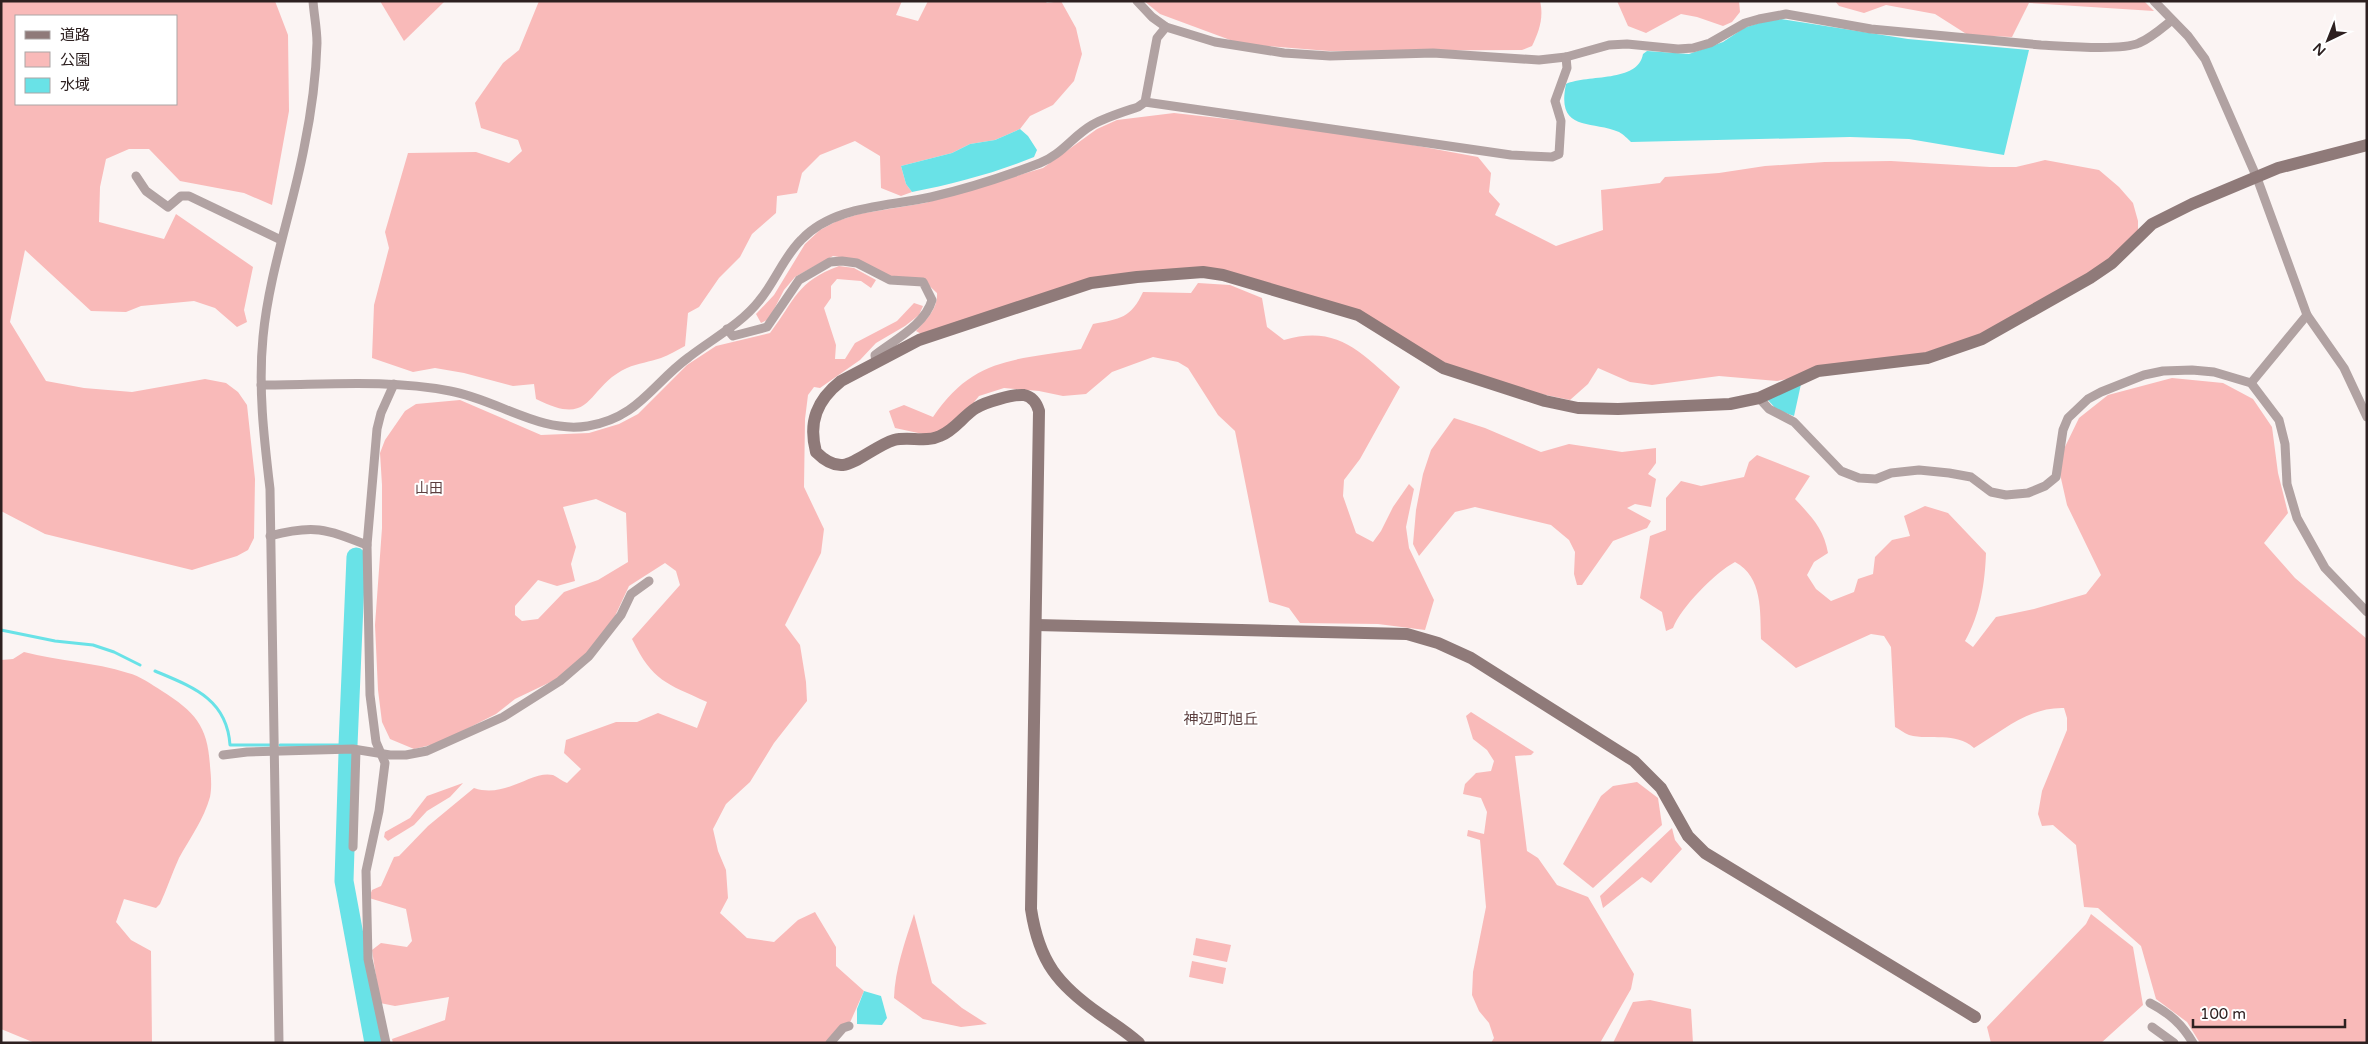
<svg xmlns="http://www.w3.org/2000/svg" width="2368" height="1044" font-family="'Varela Round','Noto Sans JP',sans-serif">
<rect width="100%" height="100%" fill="#fbf4f3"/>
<g fill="#f9bab9" fill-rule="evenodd">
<path d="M1 1H275L288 35 289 111 272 205 244 193 180 181 149 149H129L106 159 100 187 99 222 164 239 176 214 253 267 244 310 247 322 237 327 215 308 194 301 141 306 126 312 91 311 25 250 10 322 46 381 84 388 132 392 205 379 226 383 238 392 247 405 255 479 254 538 248 550 237 556 192 570 45 534 1 511ZM16 16H176V104H16Z"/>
<path d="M380 1H445L404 41Z"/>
<path d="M539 1H902L896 15 918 21 928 1H1045L1047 3 1061 1 1076 28 1082 54 1074 81 1053 105 1030 116 1020 129 995 140 970 144 952 153 901 166 906 184 912 192 901 196 881 188 880 156 855 141 820 155 802 173 797 193 777 196 776 213 752 234 740 257 719 278 699 307 688 313 685 346C677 350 669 355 661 358 650 362 638 363 627 368 585 387 595 429 536 399L534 384 513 386 464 373 435 368 413 372 372 358 374 305 389 248 385 232 408 153 476 152 509 163 522 151 518 140 481 128 475 103 503 63 519 50Z"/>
<path d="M1144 1H1540C1544 18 1539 31 1532 46L1522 50 1329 51 1241 44 1160 14Z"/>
<path d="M1617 1H1739L1740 12 1732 22 1723 26 1697 17 1681 14 1646 33 1628 26Z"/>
<path d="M1835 1H2144L2154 11 2029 3 2012 37 1968 35 1935 14 1886 5 1864 13 1839 6Z"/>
<path d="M1174 113 1342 132 1478 157 1491 173 1489 192 1500 204 1495 215 1556 246 1603 230 1601 190 1660 183 1665 177 1719 173 1765 166 1825 162 1891 161 1990 167H2016L2045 160 2099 170 2119 187 2133 203 2138 221V233L2089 277 1985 333 1921 354 1777 381 1719 376 1652 385 1630 382 1598 368 1588 384 1570 400 1522 390 1444 367 1360 314 1223 274 1147 272 923 335 916 331C926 320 938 309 937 293L922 279 893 278 857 260 833 256 795 277 784 290 769 319 761 323 756 314 774 295 805 244 820 230 837 221 859 214 925 203 1043 168 1097 129 1117 120Z"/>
<path d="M839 266 854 268 876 280 871 288 861 281 837 279 831 286V298L824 308 836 345 835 359H845L855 343 897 321 914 303 923 306 919 315 905 326 876 343 860 360 820 388 814 387 808 395 805 419 804 487 824 529 821 553 785 625 800 645 806 682 807 701 774 743 750 782 726 804 713 829 718 851 726 870 728 898 720 913 747 938 774 942 798 920 815 912 836 947V966L864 991 848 1027 827 1043H393L392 1039 445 1020 449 997 395 1006 380 1003 372 950 381 943 407 947 412 941 406 909 369 898 372 890 381 886 394 857 399 856 428 826 474 788C506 799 531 770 553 775 557 777 562 781 567 783L581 769 564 753 566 740 616 722H637L658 713 697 728 707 702C666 683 653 682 632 639L680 585 676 571 665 563 629 586 615 616 590 654 561 677 515 699 496 714 439 743 414 749 390 739 382 722 378 690 375 625 382 528V485L380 453 385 440 405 411 416 404 460 400 541 435 589 433 619 424 638 414 687 365 716 346 770 333C796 299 796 282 839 266ZM596 499 626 513 628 562 598 580 564 592 538 619 522 621 515 615V606L538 580 557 586 575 581 571 564 576 547 563 507Z"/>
<path d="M1198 283 1230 285 1262 298 1267 327 1284 340C1339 324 1362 354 1400 387L1360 459 1344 480 1343 496 1356 533 1373 542 1381 531 1393 507 1409 484 1414 489 1406 527 1409 548 1434 600 1425 630 1378 624 1300 623 1289 608 1269 602 1235 431 1218 415 1188 368 1178 362 1153 357 1112 372 1086 394 1063 396 1039 391 1004 388 979 396 958 422 932 436 895 428 889 411 904 405 933 417C973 357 1016 360 1081 349L1093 324C1120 319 1131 318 1143 292L1191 293Z"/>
<path d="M2172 378 2223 383 2253 399 2272 427 2278 473 2288 513 2264 543 2295 578 2367 639V1043H2200L2187 1022 2156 999 2141 946 2098 908 2084 907 2076 845 2053 825 2042 826 2038 814 2042 791 2067 730V718L2064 708C2028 707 2003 731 1974 748 1955 731 1931 741 1909 735 1904 733 1899 729 1895 727L1891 647 1884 636 1871 634 1796 668 1761 639C1760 612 1763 577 1735 562 1716 572 1681 607 1673 628L1666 631 1662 612 1640 598 1650 536 1666 530V498L1681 481 1701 486 1744 477 1749 462 1757 455 1810 476 1795 499C1811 516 1824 529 1828 553L1814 562 1807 575 1816 589 1831 601 1854 592 1858 579 1873 574 1875 557 1892 540 1910 536 1904 516 1925 506 1948 513 1986 553C1985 583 1980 615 1965 641L1973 647 1996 617 2034 609 2086 594 2101 575 2067 505 2060 474 2063 451 2079 418 2108 395Z"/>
<path d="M1454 418 1485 428 1541 452 1569 444 1622 452 1656 448V463L1648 474 1656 479 1651 507 1635 504 1627 508 1651 521 1647 528 1613 541 1582 585H1577L1574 574 1575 552 1569 540 1551 525 1475 507 1455 512 1419 556 1413 544 1416 510 1423 474 1431 450Z"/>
<path d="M24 652C58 661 94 662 128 673 140 676 151 684 162 691 195 712 208 726 210 766 211 776 212 787 210 797 204 819 190 838 179 858 172 873 167 889 160 904L156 908 124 899 116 922 131 940 151 951 152 1043H35L1 1029V660L13 659Z"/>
<path d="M1471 712 1534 752 1531 755 1515 756 1527 851 1538 858 1557 885 1588 897 1634 974 1631 989 1600 1043H1491L1494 1038 1489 1023 1479 1011 1472 995 1473 972 1486 907 1480 840 1467 836 1468 830 1484 834 1487 812 1481 798 1463 794 1465 784 1476 773 1491 771 1494 761 1487 750 1473 739 1466 716Z"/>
<path d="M1637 782 1658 798 1662 825 1593 888 1563 864 1601 796 1613 786Z"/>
<path d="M463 783 450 797 427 811 414 825 388 841 384 837 385 832 410 818 427 796Z"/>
<path d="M1672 828 1675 840 1682 849 1651 883 1642 877 1603 908 1600 896Z"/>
<path d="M914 914 932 983 962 1008 987 1024 961 1027 923 1019 894 998C895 969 905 942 914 914Z"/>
<path d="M2091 914 2133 947 2143 1005 2101 1043H1991L1987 1027 2086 924Z"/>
<path d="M1196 938 1231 945 1227 962 1193 955Z"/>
<path d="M1192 961 1226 968 1223 984 1189 977Z"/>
<path d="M1650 1000 1691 1009 1693 1043H1613L1633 1002Z"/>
</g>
<g fill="#69e2e7">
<path d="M1781 19 1908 39 2029 50 2004 155 1909 139 1850 137 1631 142C1628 139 1623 134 1619 132 1590 120 1556 132 1566 84 1588 74 1638 83 1643 54L1647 51 1689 54 1723 42 1744 28 1762 22Z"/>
<path d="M1020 129 1028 136 1037 150 1034 157C995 173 953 184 912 192L906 184 901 166 952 153 970 144 995 140Z"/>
<path d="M1801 384 1794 416 1777 410 1767 399Z"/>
<path d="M864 991 881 996 887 1018 882 1025 857 1024V1009Z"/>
</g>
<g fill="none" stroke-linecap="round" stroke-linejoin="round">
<g stroke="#69e2e7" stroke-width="3">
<path d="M1 630 55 641 93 645 114 652 140 665"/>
<path d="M155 671C193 687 227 699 230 745H271"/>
<path d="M280 745H347"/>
</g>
<g stroke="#69e2e7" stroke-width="19">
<path d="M348 745 356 557"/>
<path d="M348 753 344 881 374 1043"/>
</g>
<g stroke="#b1a2a2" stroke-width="9">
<path d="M1137 1 1152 17 1166 27 1215 42 1284 53 1330 56 1433 53 1539 60 1566 57 1609 45 1627 44 1678 49 1693 48 1710 43 1745 23 1759 19 1786 14 1871 29 2041 45C2063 46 2121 51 2139 43 2151 38 2162 28 2172 20"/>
<path d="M2154 1 2188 36 2205 59 2257 178 2307 315 2344 368 2367 417"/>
<path d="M1145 102 1511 155 1552 157 1559 154 1561 121 1555 101 1567 68 1566 57"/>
<path d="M136 176 146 191 168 207 181 196H189L281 240"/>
<path d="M727 329 733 336 767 327 799 280 830 262 842 261 857 263 890 280 923 282 932 300C925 325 894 340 875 355L876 362"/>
<path d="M2251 383 2307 315"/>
<path d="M261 385C324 385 387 379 450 391 496 399 540 434 588 426 638 418 652 384 689 357 712 339 741 324 759 301 775 282 783 258 801 240 834 205 887 207 931 197 966 189 1006 176 1040 163 1061 155 1073 136 1092 125 1106 117 1123 112 1138 107L1145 102 1157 38 1166 27"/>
<path d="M1759 398 1769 409 1794 422 1841 471 1859 478 1876 479 1891 473 1919 470 1949 473 1971 477 1991 492 2006 495 2028 493 2045 486 2056 477 2063 430 2068 418 2088 399 2101 392 2144 375 2163 371 2192 370 2214 372 2251 383 2279 420 2285 444 2287 484 2297 518 2325 568 2367 612"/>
<path d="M270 536C314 524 326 529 367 545"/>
<path d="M223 755 247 752 353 749 390 755H406L427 751 503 717 560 681 589 656 621 615 631 594 649 581"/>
<path d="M353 847 356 750"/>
<path d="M2150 1003C2169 1013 2182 1024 2193 1043"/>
<path d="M2152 1027 2174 1043"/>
<path d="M279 1043 270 489C264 438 258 388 263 337 269 273 292 211 304 148 311 114 316 78 317 43 317 29 314 15 313 1"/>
<path d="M386 1043 368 959 366 871 379 811 385 763 376 742 370 695 367 545 377 429 381 413 394 384"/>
<path d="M830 1043 843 1028 849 1026"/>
</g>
<g stroke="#8f7a79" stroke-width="12">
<path d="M1036 625 1407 634 1438 643 1471 658 1634 761 1661 788 1688 836 1705 853 1975 1017"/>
<path d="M1139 1043C1127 1032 1114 1024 1101 1015 1058 985 1039 962 1031 909L1039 411C1037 404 1033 397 1024 395 1014 394 985 402 976 408 963 416 955 430 940 436 926 443 909 436 894 440 877 445 856 464 843 465 832 466 823 459 816 452 808 422 817 400 841 381L919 340 1091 283 1137 277 1203 272 1223 275 1358 315 1443 368 1545 401 1578 408 1618 409 1730 404 1759 398 1818 371 1927 358 1982 339 2090 278 2112 263 2152 224 2192 204 2278 168 2367 145"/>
</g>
</g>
<g text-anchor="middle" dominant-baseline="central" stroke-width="4" stroke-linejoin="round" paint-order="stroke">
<g font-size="14" fill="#5c3f3f" stroke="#fff">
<text x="429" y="488">山田</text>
</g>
<g font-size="15" fill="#5c3f3f" stroke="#fff">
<text x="1221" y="719">神辺町旭丘</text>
</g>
</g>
<rect width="2368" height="1044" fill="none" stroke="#2d2020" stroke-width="5"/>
<rect x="15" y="15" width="162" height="90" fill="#ffffff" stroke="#aba6a6"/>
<rect x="25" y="31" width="25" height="8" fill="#8f7a79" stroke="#aba6a6"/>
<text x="60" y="40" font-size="15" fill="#2d2020">道路</text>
<rect x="25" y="52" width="25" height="15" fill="#f9bab9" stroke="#aba6a6"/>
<text x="60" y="65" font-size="15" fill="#2d2020">公園</text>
<rect x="25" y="78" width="25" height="15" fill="#69e2e7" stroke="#aba6a6"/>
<text x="60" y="90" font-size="15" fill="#2d2020">水域</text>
<g transform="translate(2328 40) rotate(223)" stroke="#ffffff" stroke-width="4" paint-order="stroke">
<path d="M0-4L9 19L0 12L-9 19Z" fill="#2d2020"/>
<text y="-8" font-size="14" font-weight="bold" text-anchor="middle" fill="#2d2020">N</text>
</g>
<path d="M2193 1019v8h152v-8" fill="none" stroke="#2d2020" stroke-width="2.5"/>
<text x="2200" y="1019" font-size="15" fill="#2d2020" stroke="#ffffff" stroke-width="4" paint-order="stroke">100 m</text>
</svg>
